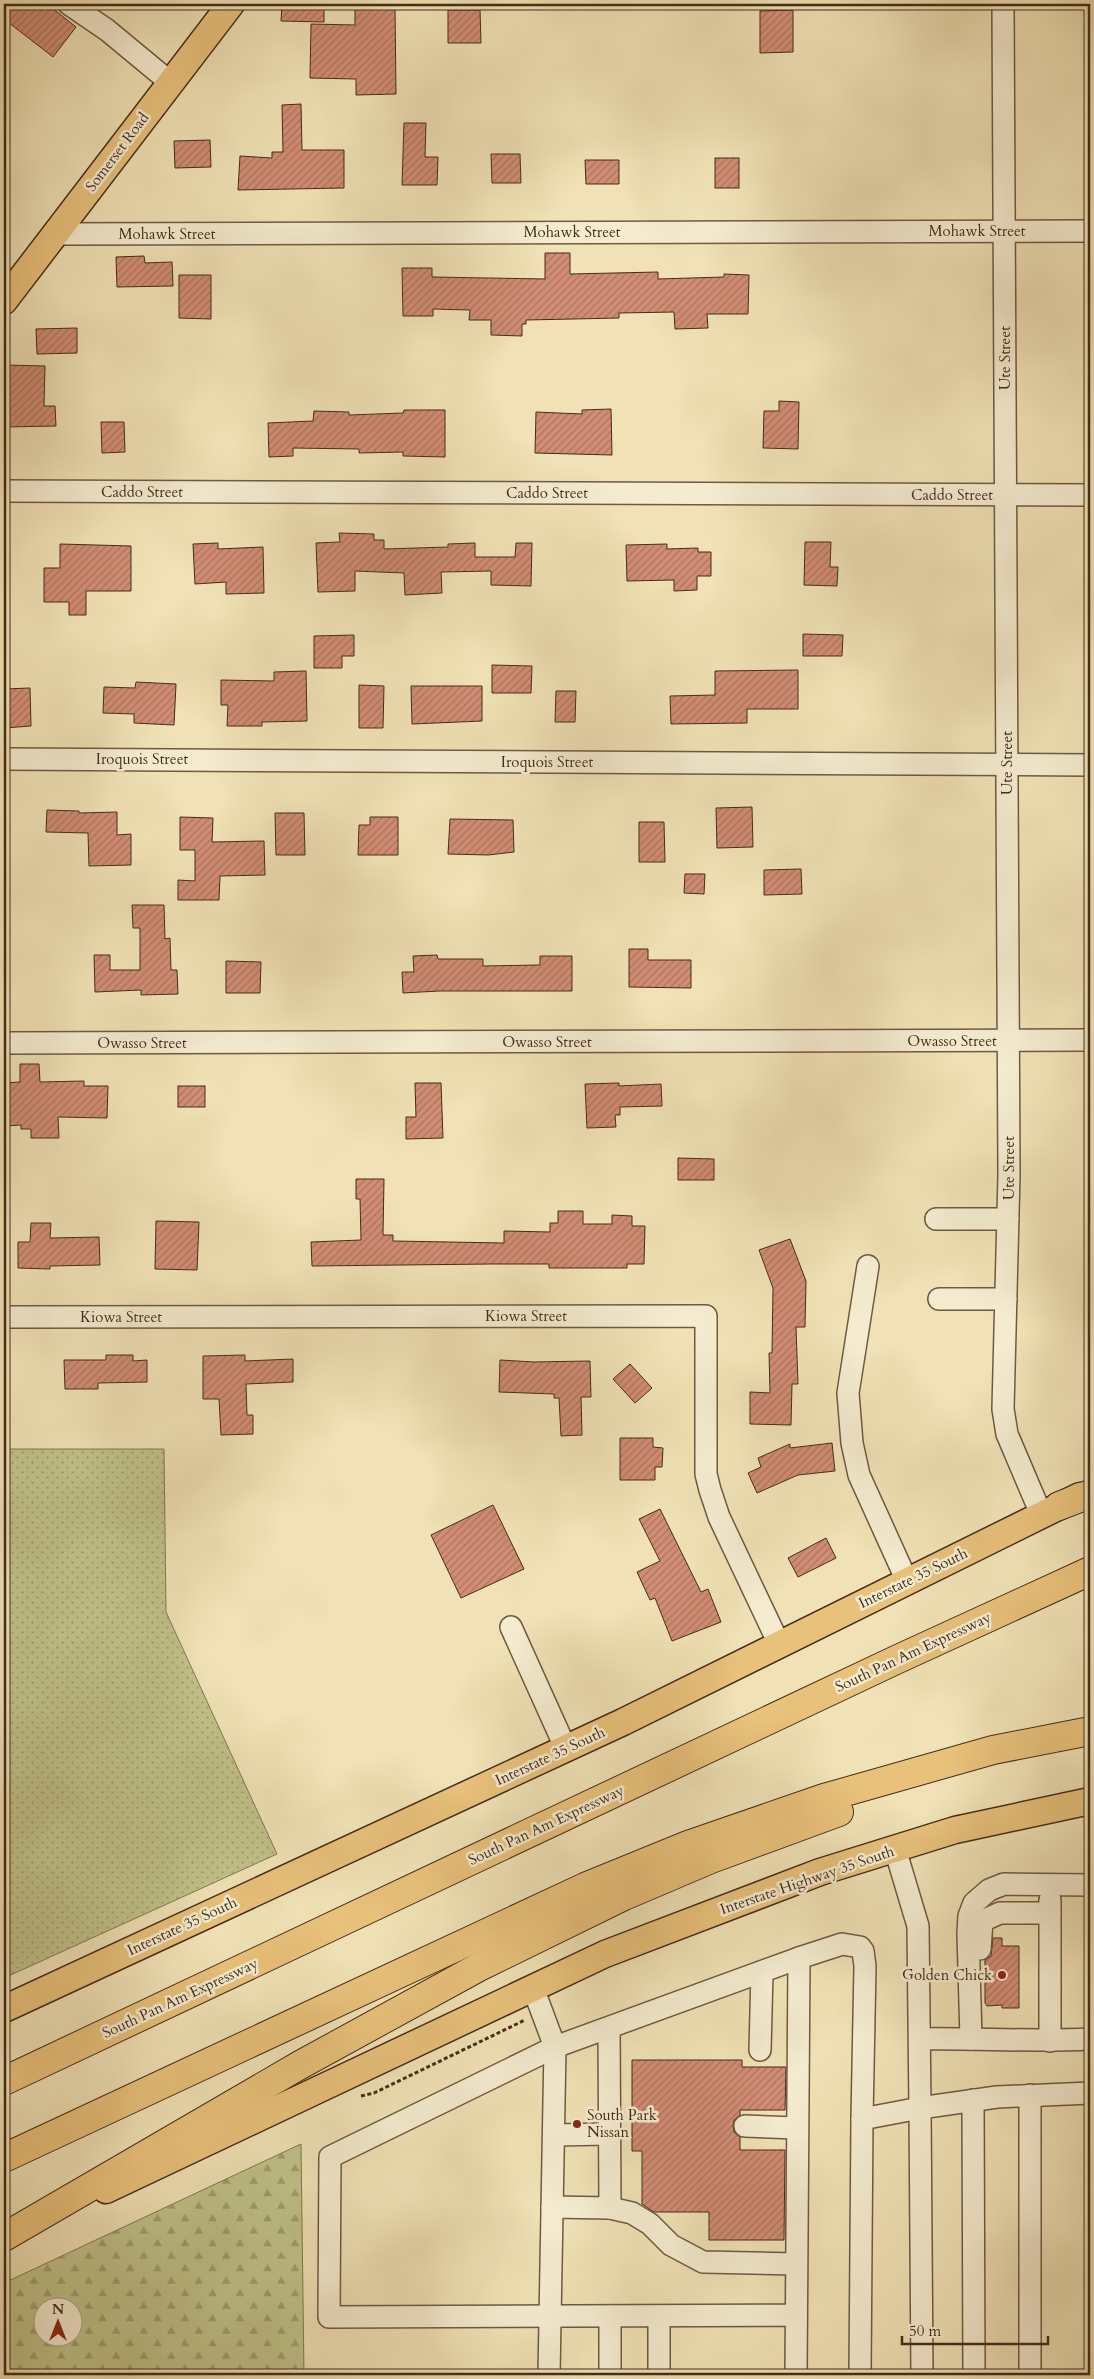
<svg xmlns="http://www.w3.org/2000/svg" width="1094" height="2379" font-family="Cardo,serif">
<defs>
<pattern id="green-dots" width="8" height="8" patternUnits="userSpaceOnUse" patternTransform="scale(1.25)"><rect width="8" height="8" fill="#c0c289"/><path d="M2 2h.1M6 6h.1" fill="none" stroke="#9e9e6f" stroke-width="1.8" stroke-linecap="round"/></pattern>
<pattern id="forest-firs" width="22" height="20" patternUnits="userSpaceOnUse" patternTransform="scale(1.25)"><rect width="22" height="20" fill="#c0c289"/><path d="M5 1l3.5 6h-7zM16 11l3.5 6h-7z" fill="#9e9e6f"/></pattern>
<pattern id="building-hatch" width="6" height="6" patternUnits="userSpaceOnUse" patternTransform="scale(1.25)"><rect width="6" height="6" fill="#d28d75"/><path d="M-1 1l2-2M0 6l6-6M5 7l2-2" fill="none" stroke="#ac735f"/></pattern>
</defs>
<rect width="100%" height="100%" fill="#f0e2b6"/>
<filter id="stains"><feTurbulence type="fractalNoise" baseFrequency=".004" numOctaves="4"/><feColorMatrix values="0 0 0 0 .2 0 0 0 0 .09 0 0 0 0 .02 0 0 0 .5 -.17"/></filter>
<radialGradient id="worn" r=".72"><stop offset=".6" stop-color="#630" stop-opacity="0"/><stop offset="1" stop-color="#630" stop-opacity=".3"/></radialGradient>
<path fill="url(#green-dots)" stroke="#827752" d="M4 1449H164L166 1612 277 1854 4 1978Z"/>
<path fill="url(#forest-firs)" stroke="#827752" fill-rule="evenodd" d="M301 2144 304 2375H4V2283ZM42 2306H72V2336H42Z"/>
<g fill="url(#building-hatch)" stroke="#442c1b">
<path d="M12 4H47L76 27 53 57 4 19V14Z"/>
<path d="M282 4H324V22L281 21Z"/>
<path d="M395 8 396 94 356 95V79L310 78 311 24 355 25V9Z"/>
<path d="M448 10H480L481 43H448Z"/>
<path d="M793 10V52L760 53V11Z"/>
<path d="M301 104 302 150H344V188L238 190 240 156 272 158V152H283L282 105Z"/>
<path d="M404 123H426L425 157H438L437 185H402Z"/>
<path d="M210 140 211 167 175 168 174 141Z"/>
<path d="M491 154H520L521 183H492Z"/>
<rect x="715" y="158" width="24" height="30"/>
<path d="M585 160H619V184H586Z"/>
<path d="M545 253H570V274L658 272V279L724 277V274L749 275 748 314H707L708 328 675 329 674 312 619 313V318L526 320V324H522V336L491 335V320H469L470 310 433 309V316H403L402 268H432V277L545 279Z"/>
<path d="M144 256 145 263 172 262 173 286 117 287 116 257Z"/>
<path d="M179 275H211V319L179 318Z"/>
<path d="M77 328V353L37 354 36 329Z"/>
<path d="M4 365 45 366 44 406H55L56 426 4 427Z"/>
<path d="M779 401 799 402 798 449 763 448 764 411H779Z"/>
<path d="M611 409 612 455 535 453 536 412 582 414V410Z"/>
<path d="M404 410H445V457L403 456V452L359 453V449L293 448V456L269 457 268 423 313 421 314 411 349 412V415L403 413Z"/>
<path d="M101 422H124L125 452 102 453Z"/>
<path d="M339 533 374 534V540H384V549L448 547V544L475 543V557H515L516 543H532L531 586 491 585V571L441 572 442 593 405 595 404 573 355 571V591L318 592 316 543 340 542Z"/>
<path d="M805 542H831L830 567H838L837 586 804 585Z"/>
<path d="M218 543V549L263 547 264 593 226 594V582L195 584 193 544Z"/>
<path d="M60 544 131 546V591H86V615H69V602H44V568H60Z"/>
<path d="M667 544V549L698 548V552H711V576H697V590L674 591V580L627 581 626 545Z"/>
<path d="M803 634 843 635 842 656H803Z"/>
<path d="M354 635V656H342V668H314V636Z"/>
<path d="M492 665 532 666 531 693H492Z"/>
<path d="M798 670V709H747V723L671 724 670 696 715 695V671Z"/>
<path d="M306 671 307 721 262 722V726H227L228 705H221V680L274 681V672Z"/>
<path d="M136 682 176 684 174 725 134 723V714L103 713 104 687 135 688Z"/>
<path d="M359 685 384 686 383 728H359Z"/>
<path d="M411 686H482V721L412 724Z"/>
<path d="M30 688 31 726 4 728V689Z"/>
<path d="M556 691H576L575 722H555Z"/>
<path d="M752 807 753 847 717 848 716 808Z"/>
<path d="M47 810 79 811V813L117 812V835L131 834V865L89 866 88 833 46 832Z"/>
<path d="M275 813H304L305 855H276Z"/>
<path d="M180 817 213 818 212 842 264 841 265 875 220 876 219 900H178V880L195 881V850H180Z"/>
<path d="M370 817H398V855H358L359 825H370Z"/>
<path d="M450 819 513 820 514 852 488 855 448 854Z"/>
<path d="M639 822H664L665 862H639Z"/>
<path d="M801 869 802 894 764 895V870Z"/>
<path d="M685 874H705L704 894 684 893Z"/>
<path d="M132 905H164L165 939 170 938 171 970H177L178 994 141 995V990L95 992 94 955H110V970H140V928H133Z"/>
<path d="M629 949H648V960H691V988L629 987Z"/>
<path d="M437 955 438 959H483V966L540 965V956H572V991H439L403 993 402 972H414L413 956Z"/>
<path d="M226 961 261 962 260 993H226Z"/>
<path d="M20 1064H39L40 1082 84 1081V1086H108L107 1118 58 1117 59 1138H31V1129H21V1125L4 1126V1083L20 1082Z"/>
<path d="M415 1083H441L443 1138 406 1139V1117H416Z"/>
<path d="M619 1083V1086L661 1084 662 1106 620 1107V1115H615L616 1127 587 1128 585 1084Z"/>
<rect x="178" y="1086" width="27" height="21"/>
<path d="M678 1158 714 1159V1180H678Z"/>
<path d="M356 1179H384L383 1235H393V1241L504 1243V1231L550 1232V1223H558V1211H583V1224H612V1215L632 1216V1226H645L644 1264H627V1268H549V1264H491L312 1266 311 1242 361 1240 360 1199H356Z"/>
<path d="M156 1221 199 1222 197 1270 155 1269Z"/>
<path d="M31 1223H51L50 1238 99 1237 100 1265 50 1266V1269L18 1268V1242H30Z"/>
<path d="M790 1239 806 1281 805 1327H796L798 1384H792L791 1425 750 1424V1392L770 1393 769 1353H772L773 1288 759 1250Z"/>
<path d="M106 1355H133V1361L147 1360V1382L98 1383V1389H65L64 1360H106Z"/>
<path d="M245 1355V1361L293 1359V1382L246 1384 247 1415H253V1434L221 1435 219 1399H203V1356Z"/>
<path d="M500 1360 534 1362 590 1361 591 1397H581L582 1435 561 1436 559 1398H554V1394L499 1392Z"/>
<path d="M630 1364 652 1388 635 1403 613 1379Z"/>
<path d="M620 1438H653V1447L663 1448 662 1467H655V1480H620Z"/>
<path d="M832 1443 835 1471 798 1475 757 1493 748 1473 761 1467 758 1458 790 1444V1448Z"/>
<path d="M493 1505 524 1569 461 1598 431 1535Z"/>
<path d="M660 1509 701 1592 708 1589 721 1622 672 1641 655 1598 650 1600 637 1572 660 1561 639 1519Z"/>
<path d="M826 1538 836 1558 798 1577 788 1558Z"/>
<path d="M993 1938H1002V1946H1019V2008H1002V2005L987 2006 985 2003V1960L991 1956Z"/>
<path d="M632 2060H742V2067H786L785 2110H740V2115L734 2120 733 2126 734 2132 740 2137V2150H785L784 2240H709V2212H654L642 2204V2151H632Z"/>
</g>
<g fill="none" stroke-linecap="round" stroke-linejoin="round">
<g stroke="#6f5a42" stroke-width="24">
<g id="minor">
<path d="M69 4 107 30 171 83"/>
<path d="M1003 4 1009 1175 1003 1409 1007 1434 1041 1514"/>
<path d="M55 234 1090 231"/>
<path d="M4 491 1090 495"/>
<path d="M4 759 1090 765"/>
<path d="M4 1043 1090 1040"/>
<path d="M936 1219H1008"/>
<path d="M868 1266 848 1393 852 1443 859 1475 907 1581"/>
<path d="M939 1299H1006"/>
<path d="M4 1317 706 1316V1474L710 1490 719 1517 779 1644"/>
<path d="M511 1627 566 1749"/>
<path d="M1050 1900V2041"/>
<path d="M980 1949 982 1921 1000 1913H1050"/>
<path d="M799 1958 842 1944 860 1947 863 1951 865 1966 862 2119"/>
<path d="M533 1988 555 2047 549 2375"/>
<path d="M920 2039C977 2038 1033 2042 1090 2039"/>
<path d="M971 2039 968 1933 969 1916 974 1903 989 1890 1004 1884 1090 1885"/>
<path d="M760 2050 762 1972"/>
<path d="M1030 2095V2375"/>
<path d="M973 2100 974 2375"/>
<path d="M745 2126 797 2128"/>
<path d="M554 2135 609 2134"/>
<path d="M552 2207 610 2208 609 2028"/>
<path d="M610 2208 632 2213 650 2224 671 2245 703 2262 796 2264"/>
<path d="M610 2316V2375"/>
<path d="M659 2316V2375"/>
<path d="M796 2375 799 1958 555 2047 330 2157 329 2317 796 2315"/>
<path d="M860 2375 862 2119 920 2108 918 1926 895 1849"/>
<path d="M922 2375 920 2108 997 2097 1090 2093"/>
</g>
</g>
<g stroke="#442c1b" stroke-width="29">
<g id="major">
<path d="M4 301 231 4"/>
<path d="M4 2009 623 1722 1080 1496"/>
<path d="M106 2190 605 1954 820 1872 955 1830 1090 1801"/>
</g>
</g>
<g stroke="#442c1b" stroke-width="30">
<g id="highway">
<path d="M1059 1506 1090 1494"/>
<path d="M4 2081 898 1659 1090 1571"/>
<path d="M4 2158 585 1887 688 1845 824 1798 993 1750 1090 1731"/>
<path d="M4 2237 300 2065 479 1967 624 1896 711 1859 839 1812"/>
</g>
</g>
<path stroke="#442c1b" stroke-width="3" stroke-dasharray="4 2.5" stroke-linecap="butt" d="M361 2096 374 2093 525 2020"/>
<use href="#minor" stroke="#f5ecd0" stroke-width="21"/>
<use href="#major" stroke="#e8c17b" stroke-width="26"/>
<use href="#highway" stroke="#e8c17b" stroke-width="28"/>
</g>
<g fill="#8f2418" stroke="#f5ecd0" stroke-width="2">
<circle cx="1002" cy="1975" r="5"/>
<circle cx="577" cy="2124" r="5"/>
</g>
<g text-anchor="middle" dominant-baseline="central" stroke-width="5" stroke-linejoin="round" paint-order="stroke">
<g font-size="15" fill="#442c1b" stroke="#f5ecd0">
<text transform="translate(117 152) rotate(-53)">Somerset Road</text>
<text x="977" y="231">Mohawk Street</text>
<text x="572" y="232">Mohawk Street</text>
<text x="167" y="234">Mohawk Street</text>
<text transform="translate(1005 358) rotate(-90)">Ute Street</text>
<text x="142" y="492">Caddo Street</text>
<text x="547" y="493">Caddo Street</text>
<text x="952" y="495">Caddo Street</text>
<text x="142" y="759">Iroquois Street</text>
<text x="547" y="762">Iroquois Street</text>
<text transform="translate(1007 763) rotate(-90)">Ute Street</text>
<text x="952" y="1041">Owasso Street</text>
<text x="547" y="1042">Owasso Street</text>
<text x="142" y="1043">Owasso Street</text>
<text transform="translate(1009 1168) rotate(-90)">Ute Street</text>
<text x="526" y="1316">Kiowa Street</text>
<text x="121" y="1317">Kiowa Street</text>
<text transform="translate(913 1578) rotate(-26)">Interstate 35 South</text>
<text transform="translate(913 1652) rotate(-25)">South Pan Am Expressway</text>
<text transform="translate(550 1756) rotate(-25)">Interstate 35 South</text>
<text transform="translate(546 1825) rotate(-25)">South Pan Am Expressway</text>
<text transform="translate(807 1880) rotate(-19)">Interstate Highway 35 South</text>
<text transform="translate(182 1926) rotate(-25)">Interstate 35 South</text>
<text transform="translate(180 1998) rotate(-25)">South Pan Am Expressway</text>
</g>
<g font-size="15" fill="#442c1b" stroke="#f5ecd0" text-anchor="end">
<text x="992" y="1975">Golden Chick</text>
<text x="587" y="2115" text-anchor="start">South Park<tspan x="587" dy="17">Nissan</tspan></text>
</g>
</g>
<rect width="1094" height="2379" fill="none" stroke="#f0e2b6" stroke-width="20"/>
<rect x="5" y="5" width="1084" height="2369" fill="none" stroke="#442c1b" stroke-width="2.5"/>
<rect x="10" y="10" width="1074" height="2359" fill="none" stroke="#442c1b"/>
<g transform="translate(58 2322)"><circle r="24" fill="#f5ecd0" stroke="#ae9f88"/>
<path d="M0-4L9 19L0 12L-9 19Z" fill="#8f2418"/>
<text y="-8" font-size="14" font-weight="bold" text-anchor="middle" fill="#442c1b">N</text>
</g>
<path d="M902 2336v8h146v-8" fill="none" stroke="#442c1b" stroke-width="2.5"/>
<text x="909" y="2336" font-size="15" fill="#442c1b" stroke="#f5ecd0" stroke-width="4" paint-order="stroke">50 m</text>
<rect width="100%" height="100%" filter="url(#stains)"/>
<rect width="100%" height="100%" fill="url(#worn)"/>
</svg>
